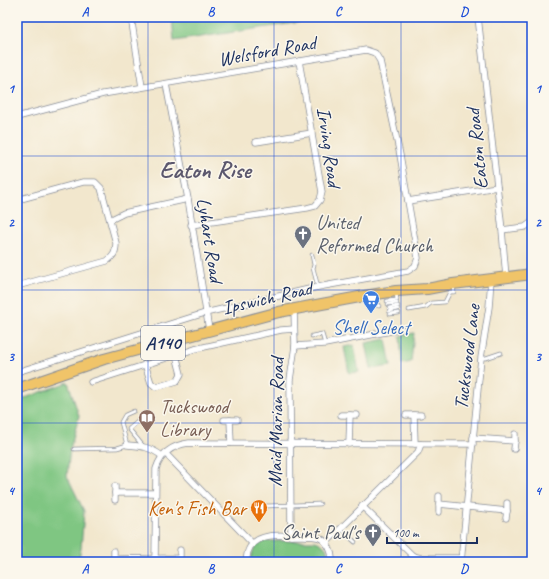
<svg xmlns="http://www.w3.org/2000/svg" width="549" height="579" font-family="Caveat,sans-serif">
<rect width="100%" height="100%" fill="#fbf7ec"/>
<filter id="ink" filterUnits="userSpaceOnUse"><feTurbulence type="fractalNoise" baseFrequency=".025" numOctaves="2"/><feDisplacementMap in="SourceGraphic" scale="8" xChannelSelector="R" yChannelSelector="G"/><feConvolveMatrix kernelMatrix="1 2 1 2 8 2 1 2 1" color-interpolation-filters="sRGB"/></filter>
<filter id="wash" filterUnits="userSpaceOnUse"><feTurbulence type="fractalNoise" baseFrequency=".012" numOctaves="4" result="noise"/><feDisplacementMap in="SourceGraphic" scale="16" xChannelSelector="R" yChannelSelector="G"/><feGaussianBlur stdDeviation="0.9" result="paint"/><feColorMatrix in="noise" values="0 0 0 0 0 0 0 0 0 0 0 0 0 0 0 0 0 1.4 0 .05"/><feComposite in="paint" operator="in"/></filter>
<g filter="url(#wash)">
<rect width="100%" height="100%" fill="#f2e7cd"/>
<g fill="#7fc682" stroke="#4d7a70">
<path d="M172 17H307L308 21 174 41Z"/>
<path d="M414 333 411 362 402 364 400 336Z"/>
<path d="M386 339 391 366 371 369 366 343Z"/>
<path d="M354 345 359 372 349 373 344 347Z"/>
<path d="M68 382 79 416 70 449 67 476 84 511 81 549 78 562H17V401Z"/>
<path d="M266 541H315C325 544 330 551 329 562H252C250 551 256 544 266 541Z"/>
</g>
</g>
<g filter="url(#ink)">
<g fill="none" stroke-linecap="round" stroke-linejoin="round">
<g stroke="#868b96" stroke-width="4.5">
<g id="lane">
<path d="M312 255 314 265 313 268 318 287"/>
<path d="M371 296 372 303 378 302"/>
<path d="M387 301 397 300 396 293"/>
<path d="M372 303 379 306"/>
<path d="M388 304 397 303"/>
<path d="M389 308 398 306"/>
<path d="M409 310 426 307 431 303 445 302 450 292H454L453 286"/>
<path d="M389 311 398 309"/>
<path d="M390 314 399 313"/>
<path d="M312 336 322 334 325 344"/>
<path d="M481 358H486L501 353"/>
<path d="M141 419 129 429 143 446"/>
<path d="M74 449 117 448 127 445 121 422 125 415 134 411"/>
<path d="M266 506 320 504"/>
<path d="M340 528 355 542"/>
</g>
</g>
<g stroke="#868b96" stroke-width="7">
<g id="street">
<path d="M131 17 142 87"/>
<path d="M478 17 502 230 506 277"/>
<path d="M166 84 188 199 209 330"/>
<path d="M17 117 103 94 366 50 375 53 380 61 400 155 408 201 497 187"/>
<path d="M256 142 312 133"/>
<path d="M17 200 83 182H95L101 188 116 243C116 252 114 256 107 261L17 286"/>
<path d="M110 220 124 213 188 199"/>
<path d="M191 225 307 208 315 206 320 200 322 192 299 61"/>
<path d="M502 230 525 227 532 222"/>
<path d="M295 346 325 344 401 329"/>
<path d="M145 364 151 383 156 387 177 381 181 374 176 355"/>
<path d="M17 372 205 313 318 287 408 271 415 266 418 258 408 201"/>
<path d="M91 382 195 349 281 330 294 329"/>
<path d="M341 415H350"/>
<path d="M406 415H414"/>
<path d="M224 420H230"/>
<path d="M473 438 515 441 514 449"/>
<path d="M515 441V434"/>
<path d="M231 443 230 420H237"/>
<path d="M349 444 350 415H357"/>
<path d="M415 444 414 415H421"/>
<path d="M127 445C142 446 150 447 162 456"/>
<path d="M165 453 252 543"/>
<path d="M115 493V486"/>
<path d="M115 500V493H155"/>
<path d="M439 504V496"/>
<path d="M362 506 413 556 421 558H461"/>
<path d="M507 511V503"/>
<path d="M439 512V504L507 511 506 518"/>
<path d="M291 536 290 380 295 346 294 309"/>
<path d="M326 543 418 452 421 444"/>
<path d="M114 551V559"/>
<path d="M114 562V559L180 558V550"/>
<path d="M155 562 156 469C161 453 173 445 189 443L473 444"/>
<path d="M247 562C246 556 247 552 250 547 259 533 280 535 295 536 303 536 313 535 320 538 328 542 333 553 332 562"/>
<path d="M410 562 413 556"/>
<path d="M461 562 481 358 489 307 491 279"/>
</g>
</g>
<g stroke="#868b96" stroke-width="12">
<path id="highway" d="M17 389 104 359 279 312 370 295 396 291 427 289 453 284 532 274"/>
</g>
<use href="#lane" stroke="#fff" stroke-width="3"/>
<use href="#street" stroke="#fff" stroke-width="5.5"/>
<use href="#highway" stroke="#f0c469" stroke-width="10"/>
</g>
</g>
<path fill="none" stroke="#1d4ed8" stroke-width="1" stroke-opacity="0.55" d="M148 17V562M274 17V562M401 17V562M17 156H532M17 290H532M17 423H532"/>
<defs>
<g id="church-pin" transform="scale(0.9)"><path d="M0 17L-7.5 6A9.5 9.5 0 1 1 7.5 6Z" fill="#6b7280" stroke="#fbf7ec"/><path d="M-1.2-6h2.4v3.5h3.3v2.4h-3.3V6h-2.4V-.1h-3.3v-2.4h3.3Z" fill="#fff"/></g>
<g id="supermarket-pin" transform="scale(0.9)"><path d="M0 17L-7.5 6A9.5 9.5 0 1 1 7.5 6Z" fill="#3f7fe0" stroke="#fbf7ec"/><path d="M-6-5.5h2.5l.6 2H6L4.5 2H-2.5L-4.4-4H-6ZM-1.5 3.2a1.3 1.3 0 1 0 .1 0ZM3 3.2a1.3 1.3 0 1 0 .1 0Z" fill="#fff"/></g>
<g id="library-pin" transform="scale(0.9)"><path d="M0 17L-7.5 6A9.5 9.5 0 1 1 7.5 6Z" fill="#8d6e63" stroke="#fbf7ec"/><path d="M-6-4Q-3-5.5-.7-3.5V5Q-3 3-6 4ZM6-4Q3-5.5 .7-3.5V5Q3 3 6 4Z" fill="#fff"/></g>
<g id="restaurant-pin" transform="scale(0.9)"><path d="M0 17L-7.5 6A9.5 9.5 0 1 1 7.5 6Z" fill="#e8710a" stroke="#fbf7ec"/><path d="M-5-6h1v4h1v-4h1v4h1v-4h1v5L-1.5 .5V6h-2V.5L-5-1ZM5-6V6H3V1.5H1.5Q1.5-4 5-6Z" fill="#fff"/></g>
</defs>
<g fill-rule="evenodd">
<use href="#church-pin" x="303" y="234"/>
<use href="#supermarket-pin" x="371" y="299"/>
<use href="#library-pin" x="147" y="418"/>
<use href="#restaurant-pin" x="259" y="508"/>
<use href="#church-pin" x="373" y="532"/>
</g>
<g text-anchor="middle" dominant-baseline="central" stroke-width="3" stroke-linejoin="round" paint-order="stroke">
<rect fill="#fbf7ec" stroke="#5e6b89" stroke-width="1" x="141" y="326" width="44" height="34" rx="3"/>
<g font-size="19" font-weight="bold" fill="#1b2f5e">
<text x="163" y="343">A140</text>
</g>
<g font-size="20" fill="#1b2f5e" stroke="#fbf7ec">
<text transform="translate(267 51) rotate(-10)">Welsford Road</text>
<text transform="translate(329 147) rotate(82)">Irving Road</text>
<text transform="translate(477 149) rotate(-96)">Eaton Road</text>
<text transform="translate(210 240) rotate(81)">Lyhart Road</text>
<text transform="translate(267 298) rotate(-13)">Ipswich Road</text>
<text transform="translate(467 357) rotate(-83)">Tuckswood Lane</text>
<text transform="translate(276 422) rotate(-89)">Maid Marian Road</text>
</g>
<g font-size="20" fill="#5b616d" stroke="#fbf7ec" text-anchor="start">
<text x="316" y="222">United<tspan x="316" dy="23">Reformed Church</tspan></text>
<text x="360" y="532" text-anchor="end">Saint Paul's</text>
</g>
<g font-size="20" fill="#366cbe" stroke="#fbf7ec">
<text x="371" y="327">Shell Select</text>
</g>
<g font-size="20" fill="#785e54" stroke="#fbf7ec" text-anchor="start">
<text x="160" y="406">Tuckswood<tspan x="160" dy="23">Library</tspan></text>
</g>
<g font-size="20" fill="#c56008" stroke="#fbf7ec" text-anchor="end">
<text x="246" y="508">Ken's Fish Bar</text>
</g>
<g font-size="24" font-weight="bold" fill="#5c586e" stroke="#fbf7ec">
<text x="205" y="170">Eaton Rise</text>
</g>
</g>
<rect width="549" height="579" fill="none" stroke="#fbf7ec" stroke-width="44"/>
<path d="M387 537v6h90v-6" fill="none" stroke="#1b2f5e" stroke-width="2"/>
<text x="393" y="537" font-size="12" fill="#1b2f5e" stroke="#fbf7ec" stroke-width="3" paint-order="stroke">100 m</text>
<rect x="22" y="22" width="505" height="535" fill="none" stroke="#1d4ed8" stroke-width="1.5"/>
<g font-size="13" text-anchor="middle" font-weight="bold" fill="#1d4ed8">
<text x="85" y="16">A</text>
<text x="211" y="16">B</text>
<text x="338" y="16">C</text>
<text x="464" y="16">D</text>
<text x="11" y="93">1</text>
<text x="538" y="93">1</text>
<text x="11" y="227">2</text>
<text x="538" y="227">2</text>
<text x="11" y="361">3</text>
<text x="538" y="361">3</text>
<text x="11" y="495">4</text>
<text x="538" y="495">4</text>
<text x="85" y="573">A</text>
<text x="211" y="573">B</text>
<text x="338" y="573">C</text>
<text x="464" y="573">D</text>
</g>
</svg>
